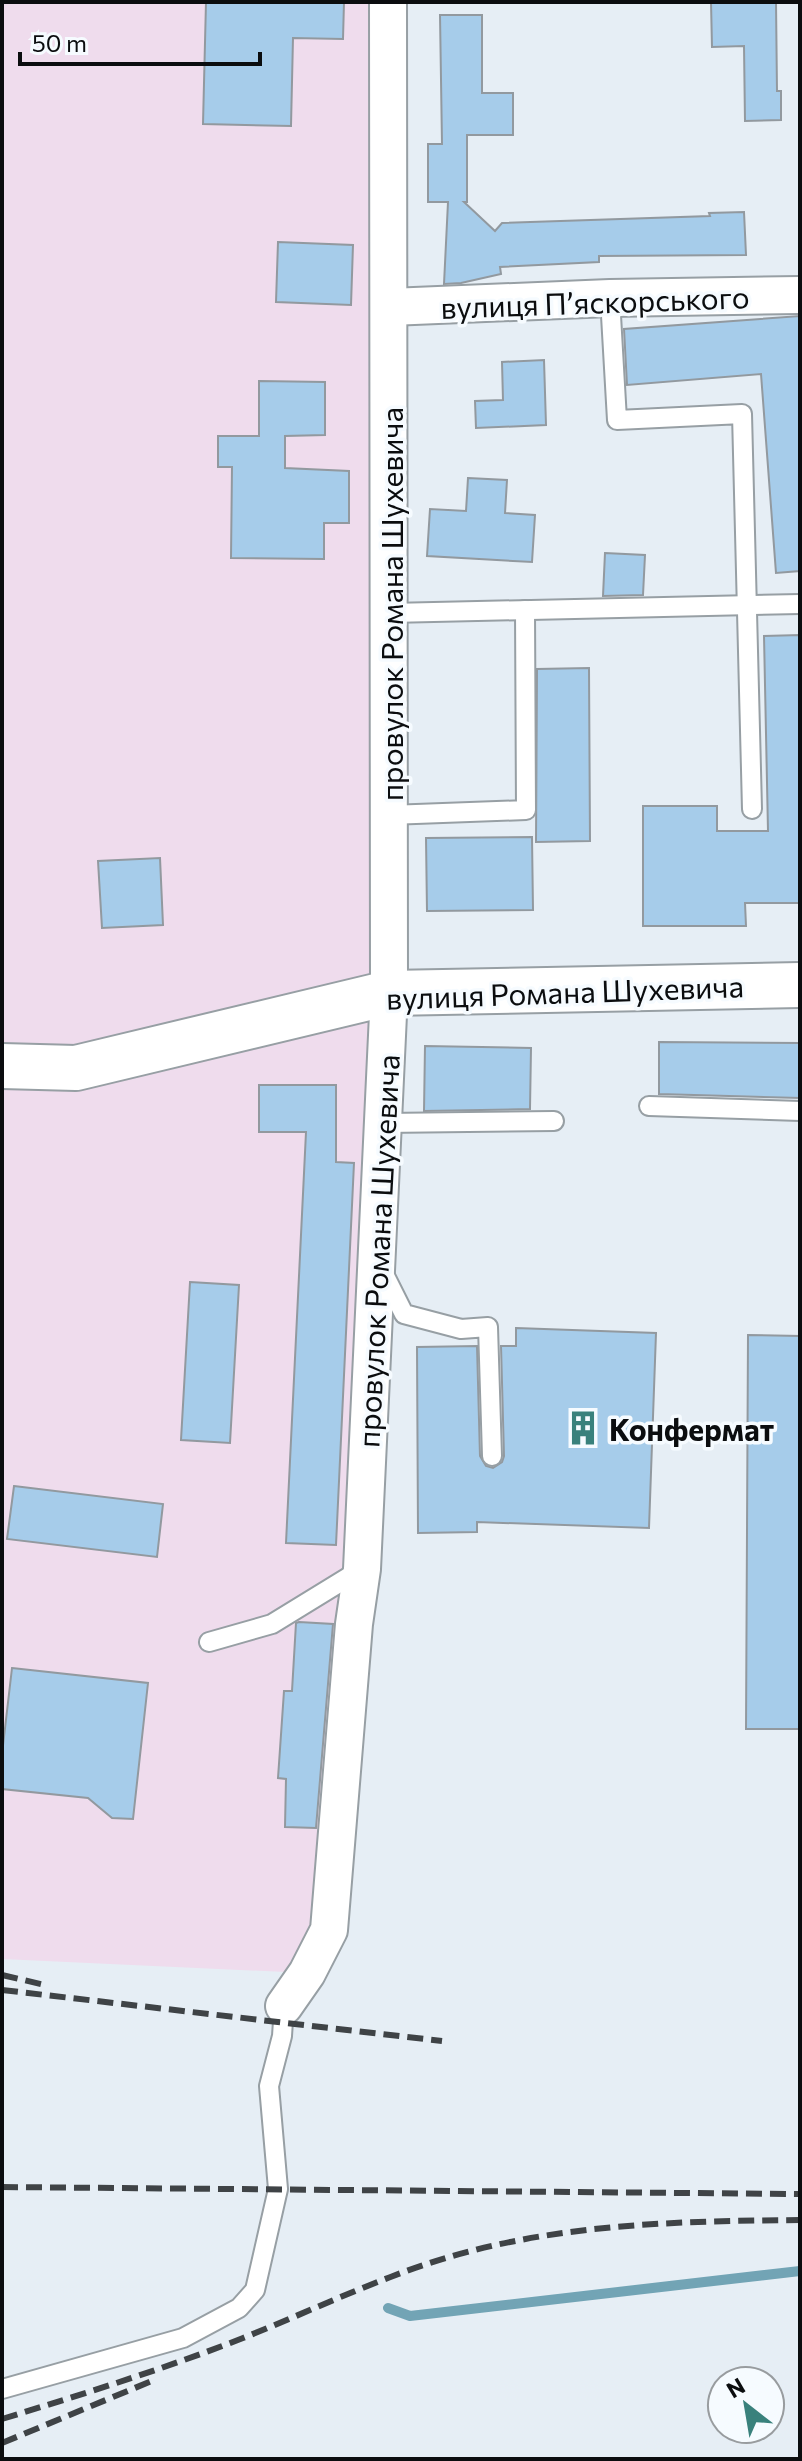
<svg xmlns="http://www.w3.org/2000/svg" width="802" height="2461" font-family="Commissioner,sans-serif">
<rect width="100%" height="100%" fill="#e6eef5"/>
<path fill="#efdced" d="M2 2H385L375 1257 307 1973 2 1959Z"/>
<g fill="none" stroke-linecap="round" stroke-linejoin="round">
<path stroke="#72a4b5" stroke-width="10" d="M388 2308 410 2316 800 2271"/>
</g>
<g fill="#a6ccea" stroke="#92999f" stroke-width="2">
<path d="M206 2H344L343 39 293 38 291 126 203 124Z"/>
<path d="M711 2H776L777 91H781V120L745 121 744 46 712 47Z"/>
<path d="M440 15H482V93H513V135H467V202H464L495 231 502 223 710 216 709 213 744 212 746 255 599 256V262L500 267 501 274 461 283 444 284 448 202H428V144H442Z"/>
<path d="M278 242 353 245 351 305 276 302Z"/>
<path d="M800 316V571L776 573 761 374 627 385 624 329Z"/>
<path d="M544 360 546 425 476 428 475 401 503 400 502 362Z"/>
<path d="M259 381 325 382V435L285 436V468L349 471V523H324V559L231 558 232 467H218V436H259Z"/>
<path d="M468 478 507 480 505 513 535 515 532 562 427 556 430 509 466 511Z"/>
<path d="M605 553 645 555 643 595 603 596Z"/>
<path d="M800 635V903H745L746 926H643V806H717V831H768L764 636Z"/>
<path d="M589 668 590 841 536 842 537 669Z"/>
<path d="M532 837 533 910 427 911 426 838Z"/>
<path d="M160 858 163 925 102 928 98 861Z"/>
<path d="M659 1042 800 1043V1098L659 1094Z"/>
<path d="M425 1046 531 1048 530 1109 424 1111Z"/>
<path d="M259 1085H336V1162L354 1163 336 1545 286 1543 306 1132H259Z"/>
<path d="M190 1282 239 1285 230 1443 181 1440Z"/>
<path d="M516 1328 656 1333 649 1528 477 1522V1532L418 1533 417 1347 477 1346 480 1456 486 1466 493 1468 502 1462 504 1456 501 1346H516Z"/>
<path d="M748 1335 800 1336V1729H746Z"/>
<path d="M14 1486 163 1504 157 1557 7 1539Z"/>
<path d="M299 1622 333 1624 316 1828 285 1827 286 1779 278 1778 284 1691H292L296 1623Z"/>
<path d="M12 1668 148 1683 133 1819 112 1818 88 1798 2 1789V1754Z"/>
</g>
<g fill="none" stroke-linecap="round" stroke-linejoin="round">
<g stroke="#979fa4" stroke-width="22">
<g id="service">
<path d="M610 298 617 420 742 414 752 809"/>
<path d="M390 613 800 604"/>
<path d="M389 815 526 810 525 610"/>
<path d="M649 1106 800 1111"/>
<path d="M384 1123 554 1121"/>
<path d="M382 1270 404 1314 461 1329 488 1327 492 1456"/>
<path d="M209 1642 272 1624 360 1570"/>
<path d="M2 2389 183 2338 239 2308 255 2290 278 2189 269 2086 282 2036 284 2006"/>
</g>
</g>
<g stroke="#979fa4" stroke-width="40">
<g id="minor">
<path d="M390 307 610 298 800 295"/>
<path d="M284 2006 307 1973 329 1930 354 1624 362 1569 389 993 388 2"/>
</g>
</g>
<g stroke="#979fa4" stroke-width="48">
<path id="tertiary" d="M2 1066 76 1068 389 993 800 985"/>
</g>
<use href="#service" stroke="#fff" stroke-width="18"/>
<use href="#minor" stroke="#fff" stroke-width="36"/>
<use href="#tertiary" stroke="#fff" stroke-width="44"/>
<g stroke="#3f4346" stroke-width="6" stroke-dasharray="16 8" stroke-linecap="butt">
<path d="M2 1975 45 1985"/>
<path d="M2 1990 442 2041"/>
<path d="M2 2187 800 2194"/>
<path d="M2 2419C83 2394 164 2369 243 2338 321 2307 394 2270 475 2250 581 2223 692 2221 800 2220"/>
<path d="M2 2443 154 2380"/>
</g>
</g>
<defs>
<g id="building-bare" transform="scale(2.76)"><path d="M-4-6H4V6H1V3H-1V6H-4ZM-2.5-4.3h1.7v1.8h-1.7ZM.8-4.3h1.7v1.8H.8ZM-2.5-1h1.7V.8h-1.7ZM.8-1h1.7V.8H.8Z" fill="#39817c" stroke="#f6fbff" stroke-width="2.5" paint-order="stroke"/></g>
</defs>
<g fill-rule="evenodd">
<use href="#building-bare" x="583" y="1428"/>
</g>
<g text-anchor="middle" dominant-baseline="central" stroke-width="7" stroke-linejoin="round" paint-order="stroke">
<g font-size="30" fill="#0b0d0f" stroke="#f6fbff">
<text transform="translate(595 301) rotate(-2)">вулиця Пʼяскорського</text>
<text transform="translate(390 604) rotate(-90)">провулок Романа Шухевича</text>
<text transform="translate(565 991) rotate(-2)">вулиця Романа Шухевича</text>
<text transform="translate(377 1251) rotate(-87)">провулок Романа Шухевича</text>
</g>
<g font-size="30" font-weight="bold" fill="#0b0d0f" stroke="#f6fbff" text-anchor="start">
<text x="609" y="1428">Конфермат</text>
</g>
</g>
<rect width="802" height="2461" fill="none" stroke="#0b0d0f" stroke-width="8"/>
<g transform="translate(746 2405) rotate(329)"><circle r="38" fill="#f6fbff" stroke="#989c9f" stroke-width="2"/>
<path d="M0-6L14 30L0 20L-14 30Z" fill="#39817c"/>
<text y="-12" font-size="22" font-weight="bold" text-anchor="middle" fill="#0b0d0f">N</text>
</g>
<path d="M20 52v12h240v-12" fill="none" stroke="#0b0d0f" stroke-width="4"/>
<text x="32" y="52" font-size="24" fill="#0b0d0f" stroke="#f6fbff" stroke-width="6" paint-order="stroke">50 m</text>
</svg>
